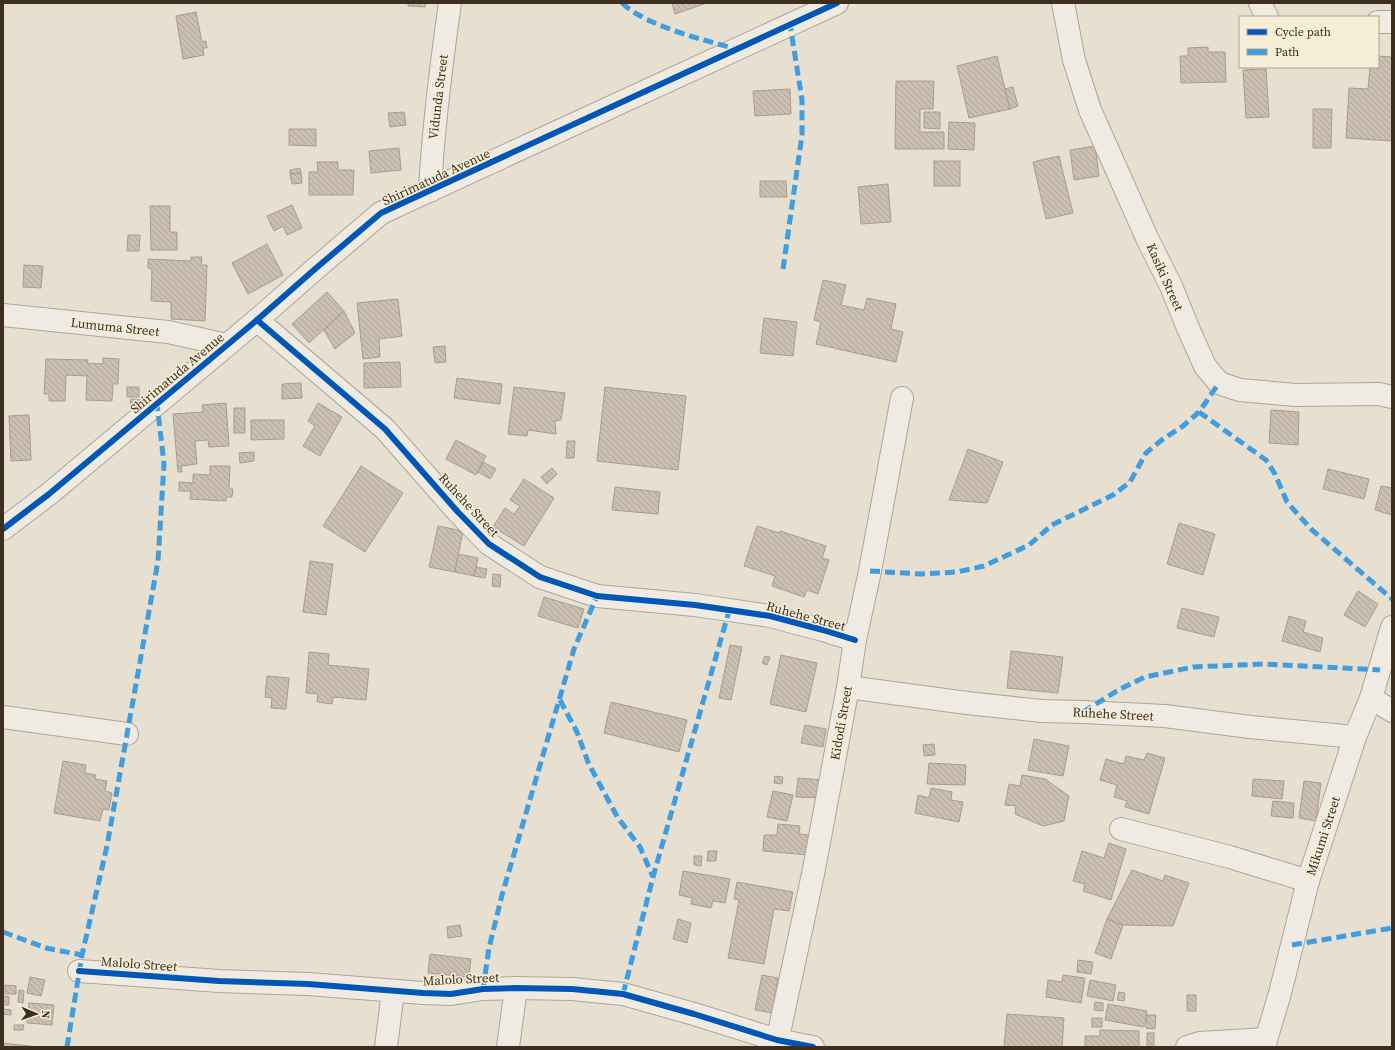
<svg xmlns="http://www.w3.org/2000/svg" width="1395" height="1050" font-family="'Source Serif 4',serif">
<defs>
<pattern id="building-back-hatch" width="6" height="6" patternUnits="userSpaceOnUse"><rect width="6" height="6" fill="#cbbfb2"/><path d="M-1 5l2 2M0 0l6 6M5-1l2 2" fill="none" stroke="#afa499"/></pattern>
</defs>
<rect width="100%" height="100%" fill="#e7e0d1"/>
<g fill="url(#building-back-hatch)" stroke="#a89c90">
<path d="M408 3H425V7L408 6Z"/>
<path d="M672 3H707L675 14Z"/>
<path d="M196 12 202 42 206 41 207 48H203L204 55 183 59 176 16Z"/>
<path d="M1208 47V52H1225L1226 82 1181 83 1180 56H1188V48Z"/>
<path d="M997 56 1010 109 969 118 957 66Z"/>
<path d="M1378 56 1392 57V141L1346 138 1349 88 1368 89 1370 67H1378Z"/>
<path d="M1266 69 1269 117 1246 118 1243 70Z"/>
<path d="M896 81H934L933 109H920V132H944V149H895Z"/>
<path d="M1013 87 1018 106 1010 109 1005 89Z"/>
<path d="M790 89 791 114 755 116 753 91Z"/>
<path d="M1313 109H1332L1331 148H1313Z"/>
<path d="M404 112 406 125 390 127 388 113Z"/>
<path d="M924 112H940V129L924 128Z"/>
<path d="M949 122 975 123 974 150 948 149Z"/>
<path d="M289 129H316V146L289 145Z"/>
<path d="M1095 146 1099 176 1074 180 1070 150Z"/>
<path d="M399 148 401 170 371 173 369 151Z"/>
<path d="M1059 156 1073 213 1046 219 1033 162Z"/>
<rect x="934" y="161" width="26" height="25"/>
<path d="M317 162H338V170H354L353 195H309V172H318Z"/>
<path d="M300 168 301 173 290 174V170Z"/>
<path d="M301 173 302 183 292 184 290 174Z"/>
<path d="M760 181H786L787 197H760Z"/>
<path d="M888 184 891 222 861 224 858 187Z"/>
<path d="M292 205 302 228 287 235 283 226 274 231 267 216Z"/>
<path d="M150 206H170V232H177V250H151Z"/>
<path d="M128 235H140L139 251H127Z"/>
<path d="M267 244 283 275 248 294 232 263Z"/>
<path d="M191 257H202L201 265H207L205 321 171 319V302L151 301 152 269 148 268V259L191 261Z"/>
<path d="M24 265 43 266 41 288 23 287Z"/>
<path d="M823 280 846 285 841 305 864 310 867 298 896 304 891 329 903 332 896 362 816 344 821 322 814 320Z"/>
<path d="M327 292 344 311 309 343 292 324Z"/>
<path d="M398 299 402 336 379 339 380 357 363 359 357 303Z"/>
<path d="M344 311 355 333 335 349 324 330Z"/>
<path d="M764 318 797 322 793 356 760 353Z"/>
<path d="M445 346 446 362 435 363 433 347Z"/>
<path d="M103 358 119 359 118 384H113L112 401 86 400 87 376 66 375 65 401H49V394H44L46 359 88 360 87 363 103 364Z"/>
<path d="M400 362 401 387 364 388V363Z"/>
<path d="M457 378 502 384 500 404 454 398Z"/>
<path d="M301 383 302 398 282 399V384Z"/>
<rect x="127" y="387" width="12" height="10"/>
<path d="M514 387 565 393 561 420 555 421 556 434 528 430 527 436 508 434Z"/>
<path d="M605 387 686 396 678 470 597 461Z"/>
<path d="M131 399 141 400V408L130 407Z"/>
<path d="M226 403 229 446 209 447 208 440 195 441 197 464 181 466 182 472H178L173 414 203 412 202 405Z"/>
<path d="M318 403 342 417 320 456 303 446 315 426 308 421Z"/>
<rect x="234" y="408" width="11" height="25"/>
<path d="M1271 410 1299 412 1298 445 1269 443Z"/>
<path d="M29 415 31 460 11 461 9 416Z"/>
<path d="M251 420H284V439L251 440Z"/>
<path d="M456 440 486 456 476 475 446 459Z"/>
<path d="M567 441H575L574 458H566Z"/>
<path d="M968 449 1003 462 987 503 949 500Z"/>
<path d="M254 452V461L240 463 239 453Z"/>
<path d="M483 462 496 469 490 479 478 472Z"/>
<path d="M210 466H230L229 489H233L232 497H226V501L190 499 191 491H179V482L193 483V474L210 475Z"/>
<path d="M361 466 403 493 365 552 323 526Z"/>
<path d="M552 468 557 474 547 484 541 477Z"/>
<path d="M1328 469 1369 479 1364 499 1323 489Z"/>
<path d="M524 479 554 498 524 546 493 527 505 508 514 514 520 506 510 500Z"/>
<path d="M1381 486 1392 488 1391 501H1392V515L1375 510Z"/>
<path d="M615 487 660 492 658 514 612 510Z"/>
<path d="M1179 523 1215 534 1203 575 1167 564Z"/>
<path d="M438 526 463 531 455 572 429 567Z"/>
<path d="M757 526 779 533 780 531 826 546 822 558 829 560 818 594 807 590 804 597 772 586 775 576 744 566Z"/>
<path d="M458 554 478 558 474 576 455 572Z"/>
<path d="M310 561 333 564 326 615 303 612Z"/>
<path d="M476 567 487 569 485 578 474 576Z"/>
<path d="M493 574 501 575 500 587 492 586Z"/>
<path d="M1358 591 1378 604 1365 627 1344 615Z"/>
<path d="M544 597 584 609 578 628 538 616Z"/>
<path d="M1182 608 1219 617 1214 637 1177 628Z"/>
<path d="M1289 616 1306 621 1303 632 1323 638 1320 652 1282 641Z"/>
<path d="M730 645 742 647 731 700 719 698Z"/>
<path d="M1011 651 1063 657 1058 693 1007 688Z"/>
<path d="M309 652 329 654 328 665 369 669 366 700 333 697 332 704 317 702 318 694 306 693Z"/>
<path d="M781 655 817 663 806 712 770 704Z"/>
<path d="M765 656 770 657 767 665 762 663Z"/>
<path d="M267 676 289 678 286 709 271 708 272 698 265 697Z"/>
<path d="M611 702 687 720 679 752 604 733Z"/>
<path d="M805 725 826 729 823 747 801 743Z"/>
<path d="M1034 739 1069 746 1063 776 1028 770Z"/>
<path d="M934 744 935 755 924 756 923 745Z"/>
<path d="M1147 753 1165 758 1149 814 1125 807 1127 801 1114 797 1117 785 1100 780 1106 759 1124 764 1126 756 1144 760Z"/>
<path d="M63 761 86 765 85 773 96 775 95 779 107 781 105 791 112 793 109 810 103 809 100 821 54 813Z"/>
<path d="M929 763 966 765 965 785 927 784Z"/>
<path d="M1022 775 1045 779 1069 796 1064 821 1043 826 1015 814 1016 806 1005 805 1009 784 1020 786Z"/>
<path d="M775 776 783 777 782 784 774 783Z"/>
<path d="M798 778 823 780 822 798 796 797Z"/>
<path d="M1253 779 1284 781 1282 799 1252 796Z"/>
<path d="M1304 781 1321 783 1316 821 1299 818Z"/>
<path d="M931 788 952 792 951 800 963 802 959 822 915 813 918 795 929 798Z"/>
<path d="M773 791 793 795 787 821 767 817Z"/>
<path d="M1273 801 1294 803 1293 818 1271 816Z"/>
<path d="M778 824 800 826 799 834 810 835 808 855 763 851 764 835H777Z"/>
<path d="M1109 843 1126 849 1111 900 1083 891 1085 884 1073 881 1082 851 1104 858Z"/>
<path d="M708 851H717L716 861H707Z"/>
<path d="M694 856H702L701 866 694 865Z"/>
<path d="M1132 870 1163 881 1165 875 1189 883 1173 926 1123 925 1107 919Z"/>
<path d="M683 871 730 879 725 903 713 901 711 908 691 904 692 898 679 895Z"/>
<path d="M737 882 793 892 789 911 774 909 764 964 728 958 739 900 734 899Z"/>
<path d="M678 919 691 923 687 943 673 939Z"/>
<path d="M1107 919 1123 925 1111 959 1095 953Z"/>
<path d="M460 925 462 936 448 938 447 927Z"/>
<path d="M430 954 471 959 469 977 428 973Z"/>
<path d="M1078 960 1093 962 1091 974 1077 972Z"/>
<path d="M762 975 778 978 772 1013 755 1010Z"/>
<path d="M1063 975 1085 978 1081 1003 1046 997 1048 980 1062 982Z"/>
<path d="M30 977 45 980 41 996 27 993Z"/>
<path d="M1090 980 1116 985 1113 1001 1087 996Z"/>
<path d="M5 985 16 986V994H5Z"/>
<path d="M19 990 24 991 23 1003 18 1002Z"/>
<path d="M1119 992 1125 993 1124 1001 1117 1000Z"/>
<rect x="1187" y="995" width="9" height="16"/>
<path d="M3 996 9 997V1005H3Z"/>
<path d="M1095 1002 1103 1003V1011L1094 1010Z"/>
<path d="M29 1003 54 1005 52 1025 27 1023Z"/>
<path d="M1108 1004 1147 1011 1144 1027 1105 1020Z"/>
<path d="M3 1009 11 1010V1015L3 1014Z"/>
<path d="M1007 1014 1064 1018 1062 1047H1004Z"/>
<path d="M1147 1015H1156L1155 1029 1146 1028Z"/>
<rect x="1092" y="1018" width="10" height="9"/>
<path d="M14 1025H24L23 1030H14Z"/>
<path d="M1100 1030 1139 1031V1047H1085V1036H1100Z"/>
<rect x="1147" y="1033" width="7" height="12"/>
<path d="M3 1043 38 1047H3Z"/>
</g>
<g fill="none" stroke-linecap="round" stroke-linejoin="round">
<g stroke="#ada599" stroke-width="24">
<g id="minor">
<path d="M1063 3 1074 60 1090 110 1147 238 1171 286 1188 328 1205 366 1219 383 1240 390 1296 395 1379 394 1392 397"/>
<path d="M1260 3 1267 17"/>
<path d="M1378 22H1392"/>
<path d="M430 191C433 128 441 66 450 3"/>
<path d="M3 315 168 332 227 345"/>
<path d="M257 320 385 429 457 511 489 544 540 577 597 596 695 605 770 616 823 630 855 640"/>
<path d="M3 529 49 494 257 320 315 269 381 213 837 3"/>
<path d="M848 687 967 703 1042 711 1083 712 1165 716 1250 727 1355 737"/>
<path d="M1371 698 1392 711"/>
<path d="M3 717 127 734"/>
<path d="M1121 829 1230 857 1308 881"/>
<path d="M79 971 219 981 308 984 423 993 451 994 483 989 516 988 572 989 623 994 694 1014 777 1040 813 1047"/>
<path d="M386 1047 393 991"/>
<path d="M508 1047 516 988"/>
<path d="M776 1047 813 874 848 687 855 640 870 571 902 398"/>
<path d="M1187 1047 1200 1043 1266 1039"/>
<path d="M1264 1047 1280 993 1308 881 1355 737 1371 698 1392 627"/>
</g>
</g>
<use href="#minor" stroke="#efebe3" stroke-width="22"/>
<g stroke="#3f9de0" stroke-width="5" stroke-dasharray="10 5" stroke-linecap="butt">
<path d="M622 3C646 26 704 40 736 49"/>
<path d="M783 269 802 135V100L790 24"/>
<path d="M1199 412 1266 460 1275 474 1287 502 1311 529 1392 599"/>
<path d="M870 571 921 574 957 572 984 566 1029 545 1052 525 1113 495 1130 482 1146 453 1163 439 1183 426 1199 412 1219 383"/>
<path d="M560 700 577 732 588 762 600 785 618 818 640 847 653 877"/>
<path d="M1083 712 1120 689 1145 677 1193 667 1263 664 1380 670"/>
<path d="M3 932 46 948 82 955"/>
<path d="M1292 945 1392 928"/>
<path d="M483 989 489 948 502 895 524 820 574 649 597 596"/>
<path d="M623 994 653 877 729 611"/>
<path d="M67 1047 82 955 107 846 158 561 164 464 157 403"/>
</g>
<g stroke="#f7eed8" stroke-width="8">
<g id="cycleway">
<path d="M257 320 385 429 457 511 489 544 540 577 597 596 695 605 770 616 823 630 855 640"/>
<path d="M3 529 49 494 257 320 315 269 381 213 837 3"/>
<path d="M79 971 219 981 308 984 423 993 451 994 483 989 516 988 572 989 623 994 694 1014 777 1040 813 1047"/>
</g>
</g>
<use href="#cycleway" stroke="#0057b8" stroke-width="6"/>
</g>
<g text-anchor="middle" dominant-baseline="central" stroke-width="3" stroke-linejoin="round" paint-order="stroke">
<g font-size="13" fill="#3d2e20" stroke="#f7eed8">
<text transform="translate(438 97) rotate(-83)">Vidunda Street</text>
<text transform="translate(436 177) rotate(-25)">Shirimatuda Avenue</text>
<text transform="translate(1165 277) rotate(66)">Kasiki Street</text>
<text transform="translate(115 327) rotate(6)">Lumuma Street</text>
<text transform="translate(177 373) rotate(-40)">Shirimatuda Avenue</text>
<text transform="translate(469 505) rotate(47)">Ruhehe Street</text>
<text transform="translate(806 616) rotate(15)">Ruhehe Street</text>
<text transform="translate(1113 714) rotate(3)">Ruhehe Street</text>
<text transform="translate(841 723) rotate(-80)">Kidodi Street</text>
<text transform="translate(1323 836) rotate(-72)">Mikumi Street</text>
<text transform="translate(139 964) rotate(4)">Malolo Street</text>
<text transform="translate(461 979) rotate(-3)">Malolo Street</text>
</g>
</g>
<rect width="1395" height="1050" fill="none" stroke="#3d2e20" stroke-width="8"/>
<rect x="1239" y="16" width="140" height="52" fill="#f7eed8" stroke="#ada18e"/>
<rect x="1247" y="29" width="20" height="6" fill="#0057b8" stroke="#ada18e"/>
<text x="1275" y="36" font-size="12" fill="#3d2e20">Cycle path</text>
<rect x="1247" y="49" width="20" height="6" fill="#3f9de0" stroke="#ada18e"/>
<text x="1275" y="56" font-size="12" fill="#3d2e20">Path</text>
<g transform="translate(36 1014) rotate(92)" stroke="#f7eed8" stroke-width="3" paint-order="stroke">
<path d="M0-3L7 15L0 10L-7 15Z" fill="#3d2e20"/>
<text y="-6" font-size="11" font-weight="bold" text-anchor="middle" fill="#3d2e20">N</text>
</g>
</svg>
